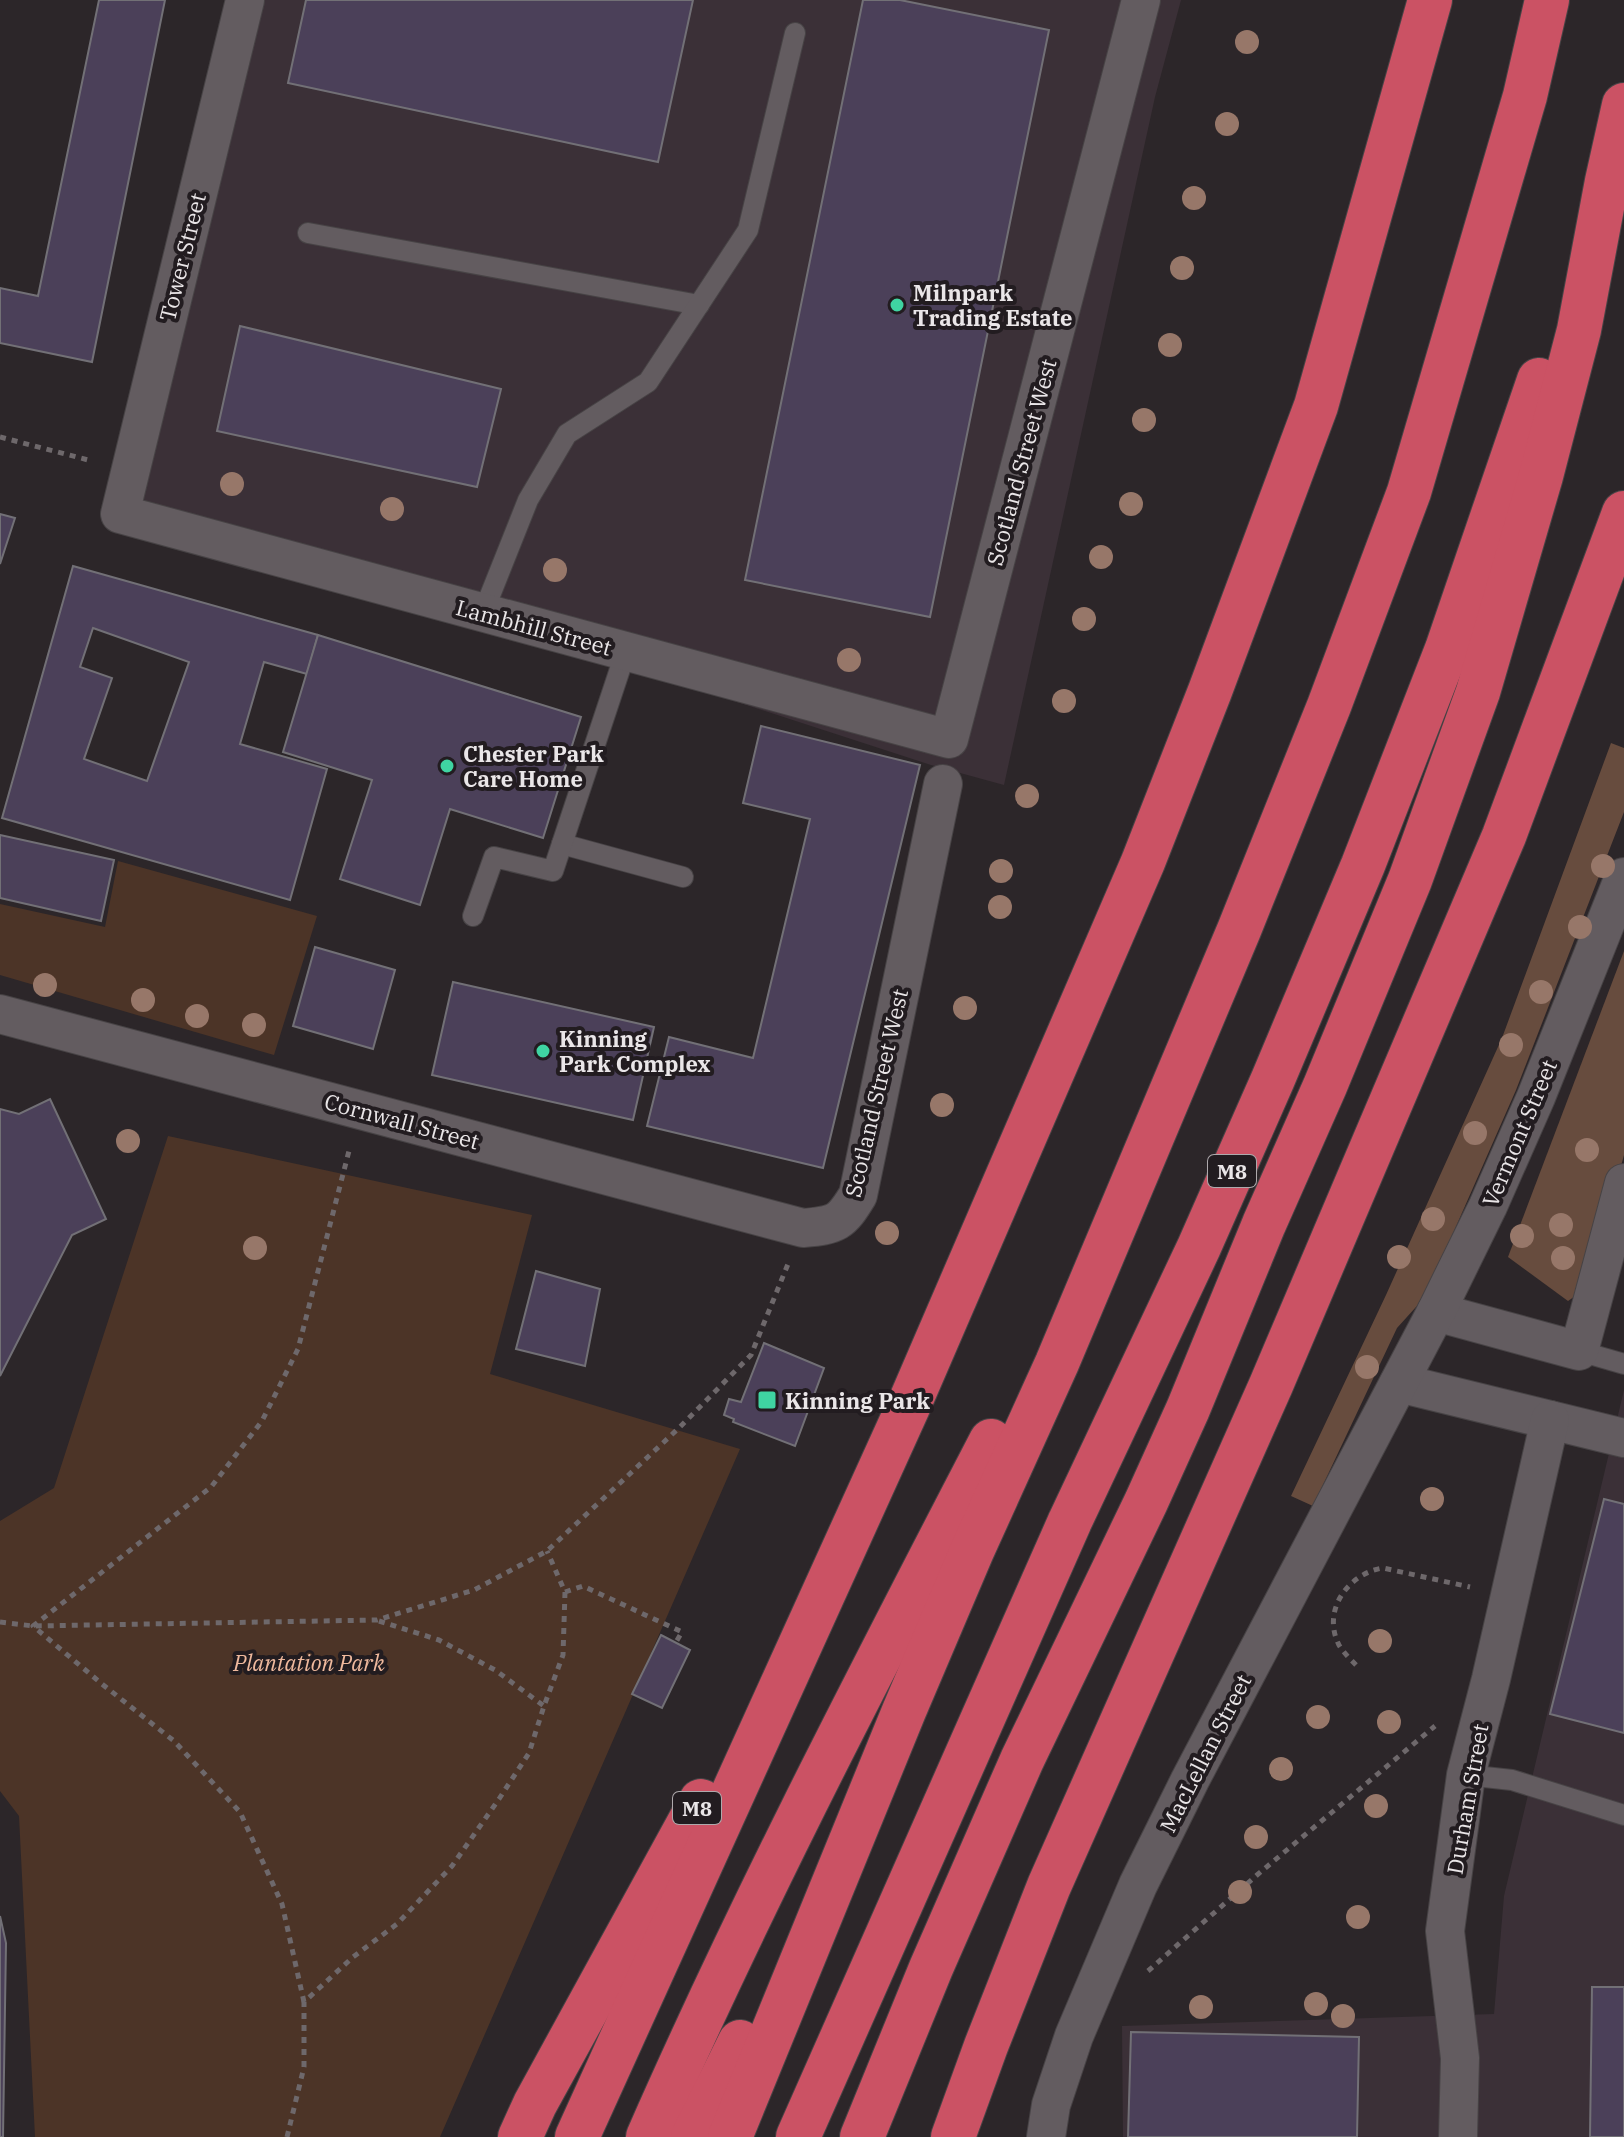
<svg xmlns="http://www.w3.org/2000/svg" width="1624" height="2137" font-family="'IBM Plex Serif',serif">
<rect width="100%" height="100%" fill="#2c2629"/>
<g fill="#3b3037">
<path d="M245 0H1181L1155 97 1004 785 931 765 120 501Z"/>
<path d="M1624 1390V2137H1123L1122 2026 1494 2014 1504 1896Z"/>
</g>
<g fill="#4c3427">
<path d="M118 861 317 916 274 1055 0 975V904L105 927Z"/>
<path d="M168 1136 532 1215 490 1374 740 1449 440 2137H35L19 1816 0 1791V1521L54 1488Z"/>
</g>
<g fill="#674c3e">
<path d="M1611 743 1624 748V812L1516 1090 1425 1297 1397 1328 1313 1506 1291 1496 1386 1295 1502 1038Z"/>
<path d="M1624 951V1155L1588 1287 1568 1301 1508 1257Z"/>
</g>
<g fill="#4b4059" stroke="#727076" stroke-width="2" fill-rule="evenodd">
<path d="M99 0H165L92 362 0 343V288L38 296Z"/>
<path d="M306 0H693L658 162 288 83Z"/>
<path d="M863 0H900L1049 30 930 617 745 580Z"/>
<path d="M240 326 501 389 477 487 217 431Z"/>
<path d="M0 514 15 518 0 564Z"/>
<path d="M73 566 318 635 307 674 264 662 240 744 327 769 290 900 2 818ZM93 628 189 662 147 781 84 759 112 678 80 667Z"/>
<path d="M318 635 581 717 543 838 450 809 420 905 340 879 372 780 283 752Z"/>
<path d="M761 726 920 765 823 1168 647 1126 669 1037 753 1058 810 819 743 803Z"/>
<path d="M0 835 114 860 101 921 0 898Z"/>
<path d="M315 947 395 970 373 1049 293 1026Z"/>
<path d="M453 982 654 1027 633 1120 432 1075Z"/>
<path d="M50 1099 106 1219 72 1235 0 1376V1109L19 1114Z"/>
<path d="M536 1271 600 1289 585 1366 516 1349Z"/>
<path d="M764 1343 824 1368 795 1446 733 1422 734 1419 724 1415 729 1399 741 1402Z"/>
<path d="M1604 1499 1624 1504V1733L1550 1714Z"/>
<path d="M661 1635 690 1650 662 1708 632 1694Z"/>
<path d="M0 1916 6 1943 3 2137H0Z"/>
<path d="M1592 1987H1624V2137H1590Z"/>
<path d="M1131 2032 1359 2037 1357 2137H1128Z"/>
</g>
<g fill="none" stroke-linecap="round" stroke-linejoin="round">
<g stroke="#474345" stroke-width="22">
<g id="service">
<path d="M308 233 699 305"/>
<path d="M483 613 528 500 567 434 648 382 748 230 795 33"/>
<path d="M562 844 683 877"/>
<path d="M473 916 494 857 553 871 626 651"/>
<path d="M1579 1351 1624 1364"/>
<path d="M1466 1775 1512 1780 1624 1815"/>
</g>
</g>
<g stroke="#474345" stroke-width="40">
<g id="minor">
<path d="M245 0 120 514 949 739 1141 0"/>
<path d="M0 1014 803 1228C837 1225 841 1223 858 1195L943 784"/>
<path d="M1436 1312 1579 1351 1624 1183"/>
<path d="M1399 1383 1624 1438"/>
<path d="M1046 2137 1051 2105 1074 2036 1138 1885 1190 1780 1436 1312 1488 1206 1536 1097 1624 877"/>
<path d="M1458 2137 1460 2058 1445 1931 1466 1775 1491 1679 1550 1420"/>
</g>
</g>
<g stroke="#474345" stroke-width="46">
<g id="motorway">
<path d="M520 2137 535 2104 701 1801"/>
<path d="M577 2137 908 1407 1143 862 1210 691 1316 406 1430 0"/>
<path d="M648 2137C752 1900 872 1671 991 1441"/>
<path d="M693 2137 740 2042"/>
<path d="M730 2137 904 1711 972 1551 1057 1363 1239 930 1329 706 1409 492 1525 96 1547 0"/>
<path d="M798 2137 1070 1521 1199 1247 1273 1079 1363 865 1447 649 1539 380"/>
<path d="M862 2137 931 1968 1022 1760 1146 1502 1188 1409 1264 1224 1325 1086 1410 880 1478 692 1541 476 1579 330 1607 181 1624 105"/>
<path d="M953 2137 986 2046 1049 1886 1271 1385 1504 836 1624 513"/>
</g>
</g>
<g stroke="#6e686b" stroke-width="5" stroke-dasharray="6 6" stroke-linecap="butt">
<path d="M0 437 92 461"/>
<path d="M565 1592 583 1586 682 1632 676 1642"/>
<path d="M379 1621 439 1640 495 1670 544 1706"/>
<path d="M0 1622 33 1626 377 1620 474 1590 547 1551 680 1427 751 1355 788 1264"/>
<path d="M1356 1665C1350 1659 1343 1652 1339 1645 1321 1610 1349 1573 1383 1568L1470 1587"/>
<path d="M1148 1971 1257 1875 1435 1726"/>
<path d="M304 2002 282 1904 240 1812 174 1741 102 1684 33 1626 211 1487 262 1421 298 1349 350 1147"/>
<path d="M287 2137 304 2067V2002L353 1957 397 1924 452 1866 499 1799 529 1753 544 1706 563 1655 565 1592 547 1551"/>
</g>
<use href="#service" stroke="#635c60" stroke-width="20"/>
<use href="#minor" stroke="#635c60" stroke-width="38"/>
<use href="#motorway" stroke="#cb5264" stroke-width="44"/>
</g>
<g fill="#977769">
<circle cx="1247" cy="42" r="12"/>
<circle cx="1227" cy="124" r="12"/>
<circle cx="1194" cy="198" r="12"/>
<circle cx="1182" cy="268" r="12"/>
<circle cx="1170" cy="345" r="12"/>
<circle cx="1144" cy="420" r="12"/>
<circle cx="232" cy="484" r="12"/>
<circle cx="1131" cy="504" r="12"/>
<circle cx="392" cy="509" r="12"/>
<circle cx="1101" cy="557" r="12"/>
<circle cx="555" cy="570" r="12"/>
<circle cx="1084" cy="619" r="12"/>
<circle cx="849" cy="660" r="12"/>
<circle cx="1064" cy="701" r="12"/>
<circle cx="1027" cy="796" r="12"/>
<circle cx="1603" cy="866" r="12"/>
<circle cx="1001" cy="871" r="12"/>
<circle cx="1000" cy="907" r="12"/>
<circle cx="1580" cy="927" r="12"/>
<circle cx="45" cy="985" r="12"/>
<circle cx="1541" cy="992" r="12"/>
<circle cx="143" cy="1000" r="12"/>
<circle cx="965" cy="1008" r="12"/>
<circle cx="197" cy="1016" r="12"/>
<circle cx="254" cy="1025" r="12"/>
<circle cx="1511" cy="1045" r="12"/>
<circle cx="942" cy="1105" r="12"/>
<circle cx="1475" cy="1133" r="12"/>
<circle cx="128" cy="1141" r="12"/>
<circle cx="1587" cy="1150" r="12"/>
<circle cx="1433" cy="1219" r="12"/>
<circle cx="1561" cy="1225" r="12"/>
<circle cx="887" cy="1233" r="12"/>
<circle cx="1522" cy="1236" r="12"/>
<circle cx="255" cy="1248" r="12"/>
<circle cx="1399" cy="1257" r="12"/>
<circle cx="1563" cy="1258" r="12"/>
<circle cx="1367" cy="1367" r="12"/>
<circle cx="1432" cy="1499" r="12"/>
<circle cx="1380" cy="1641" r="12"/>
<circle cx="1318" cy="1717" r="12"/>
<circle cx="1389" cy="1722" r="12"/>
<circle cx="1281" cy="1769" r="12"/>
<circle cx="1376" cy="1806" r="12"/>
<circle cx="1256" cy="1837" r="12"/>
<circle cx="1240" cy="1892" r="12"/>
<circle cx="1358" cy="1917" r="12"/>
<circle cx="1316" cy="2004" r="12"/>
<circle cx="1201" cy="2007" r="12"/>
<circle cx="1343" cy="2016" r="12"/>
</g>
<g fill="#3fd4a2" stroke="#221c20" stroke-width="3">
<circle cx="897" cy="305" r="8"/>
<circle cx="447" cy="766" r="8"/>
<circle cx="543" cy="1051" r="8"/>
<rect x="757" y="1390" width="20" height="20" rx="4"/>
</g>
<g text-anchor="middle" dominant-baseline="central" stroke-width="8" stroke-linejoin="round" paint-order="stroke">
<g fill="#221c20" stroke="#aea9ac" stroke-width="2">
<rect x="1208" y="1155" width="48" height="32" rx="6"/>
<rect x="673" y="1792" width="48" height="32" rx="6"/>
</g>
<g font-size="20" font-weight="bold" fill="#eae6e8">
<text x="1232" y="1171">M8</text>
<text x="697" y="1808">M8</text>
</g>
<g font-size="22" fill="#eae6e8" stroke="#221c20">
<text transform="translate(182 257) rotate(-76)">Tower Street</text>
<text transform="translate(1021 462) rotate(-75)">Scotland Street West</text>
<text transform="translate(534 627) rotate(15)">Lambhill Street</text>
<text transform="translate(876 1093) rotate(-77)">Scotland Street West</text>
<text transform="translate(402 1121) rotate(15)">Cornwall Street</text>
<text transform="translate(1519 1133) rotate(-67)">Vermont Street</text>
<text transform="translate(1205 1753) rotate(-63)">MacLellan Street</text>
<text transform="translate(1467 1799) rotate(-80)">Durham Street</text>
</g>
<g font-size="22" font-weight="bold" fill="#eae6e8" stroke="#221c20" text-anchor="start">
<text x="913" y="292">Milnpark<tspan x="913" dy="25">Trading Estate</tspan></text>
<text x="463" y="753">Chester Park<tspan x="463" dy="25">Care Home</tspan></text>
<text x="559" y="1038">Kinning<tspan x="559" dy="25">Park Complex</tspan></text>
<text x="785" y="1400">Kinning Park</text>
</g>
<g font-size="22" font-style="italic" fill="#efb99d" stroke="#221c20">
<text x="309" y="1662">Plantation Park</text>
</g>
</g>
</svg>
